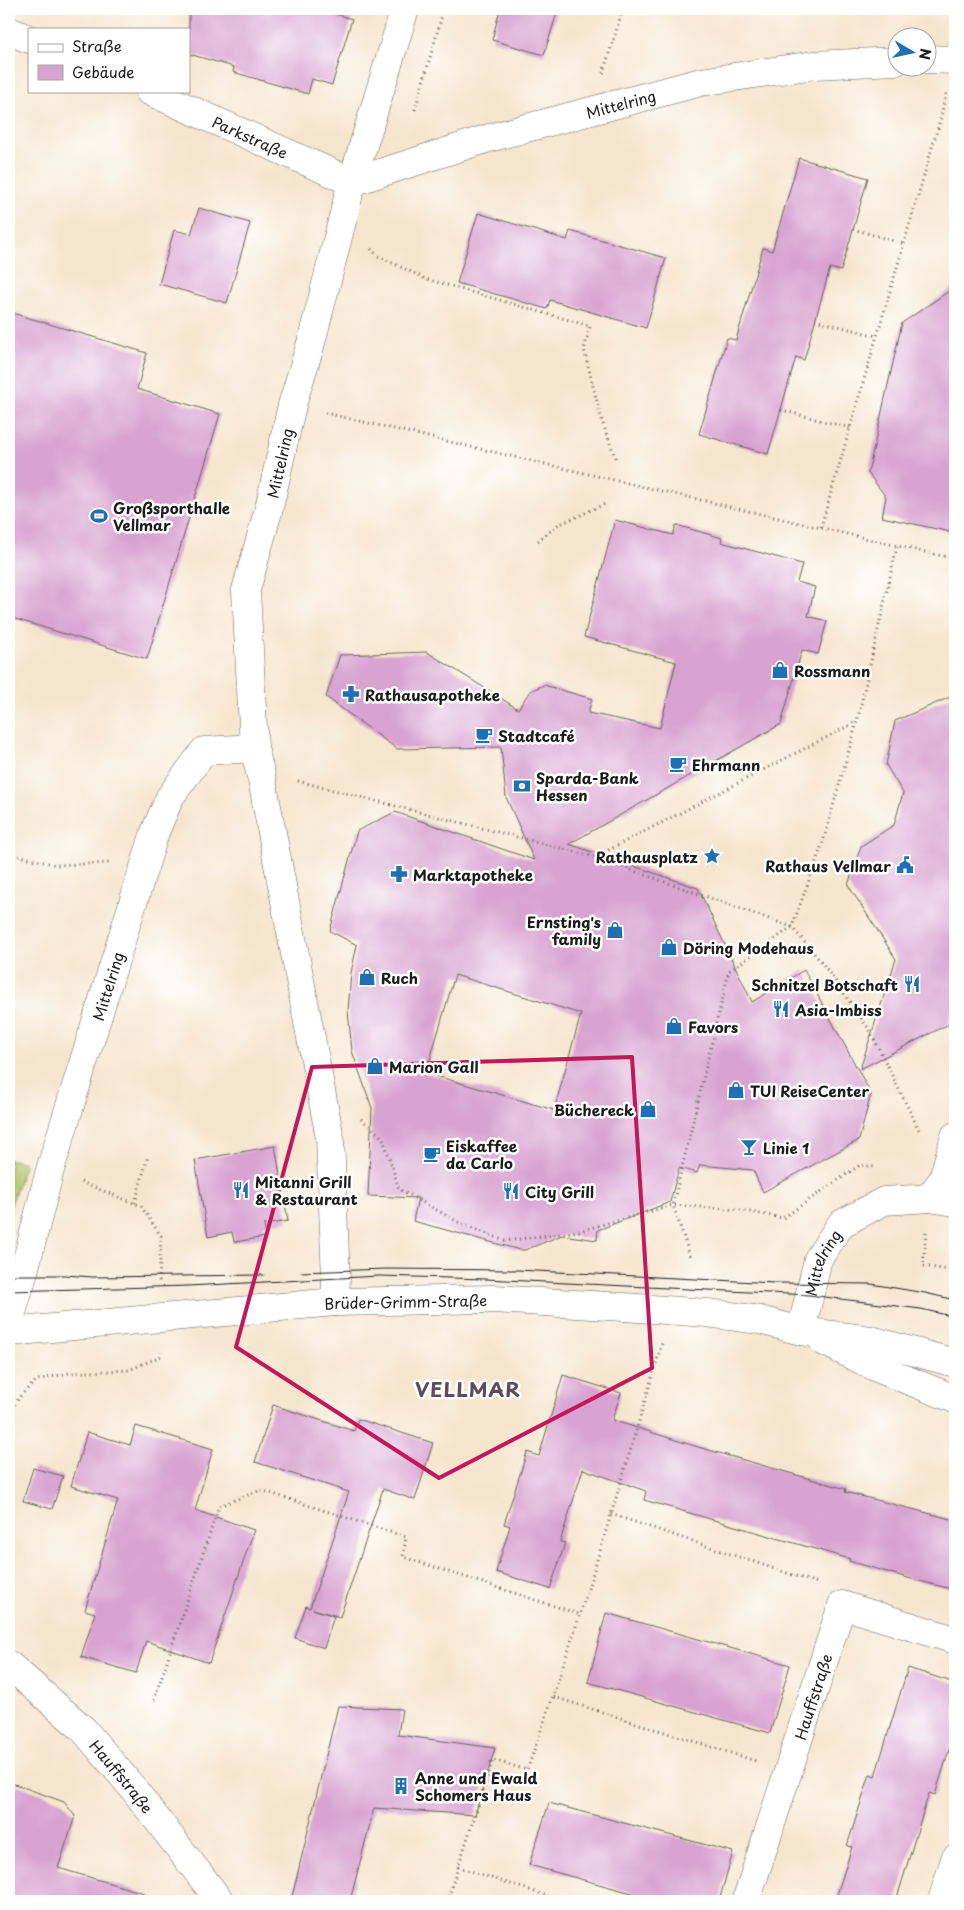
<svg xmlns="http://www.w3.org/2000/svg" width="964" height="1910" font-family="'Playpen Sans',sans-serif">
<rect width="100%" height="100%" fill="#fff"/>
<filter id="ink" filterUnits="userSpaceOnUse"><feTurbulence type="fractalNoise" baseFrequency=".02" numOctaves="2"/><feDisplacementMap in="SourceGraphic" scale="10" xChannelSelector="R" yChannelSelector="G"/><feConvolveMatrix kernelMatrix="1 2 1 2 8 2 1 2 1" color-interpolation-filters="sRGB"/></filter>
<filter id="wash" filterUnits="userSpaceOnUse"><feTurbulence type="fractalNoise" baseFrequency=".0096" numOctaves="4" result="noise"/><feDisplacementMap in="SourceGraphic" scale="20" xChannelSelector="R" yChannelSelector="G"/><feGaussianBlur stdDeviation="1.12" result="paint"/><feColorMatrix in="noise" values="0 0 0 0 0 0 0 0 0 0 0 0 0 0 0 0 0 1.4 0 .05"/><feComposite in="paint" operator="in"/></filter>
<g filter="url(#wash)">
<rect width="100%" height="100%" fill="#f6e5ce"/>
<path fill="#b2c568" stroke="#677042" d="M9 1159 25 1163 9 1211Z"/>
<g id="blocks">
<g fill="#d8a3d1" fill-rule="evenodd">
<path d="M189 9H319L352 19 332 85 312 79 308 94 233 72 234 67 189 54Z"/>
<path d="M500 9H558L544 55 492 40Z"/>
<path d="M799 158 868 178 841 271 830 268 804 360 796 357 768 454 699 434 727 338 736 340 763 248 772 251Z"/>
<path d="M199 208 250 223 227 303 159 284 174 230 191 234Z"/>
<path d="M478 213 567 240 570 231 666 258 646 328 550 300 547 309 457 283Z"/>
<path d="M955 287V533L882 517 886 497 868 473 902 323Z"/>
<path d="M9 312 147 353 137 389 220 414 147 659 9 617Z"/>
<path d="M615 520 673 535 676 525 722 538 721 542 802 564 797 582 815 587 808 616 827 621 818 654 802 650 781 724 569 844 698 888 752 1002 804 970 871 1094 859 1140 763 1192 753 1170 700 1165 697 1173 679 1168 670 1202 598 1230 597 1240 562 1235 525 1250H520L413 1221 418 1198 368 1196 372 1108 352 1051 348 1011 351 973 357 945 330 931 357 831 395 812 534 860 506 797 501 747 397 749 326 697 340 655 427 652 518 709 530 691 544 685 592 699 588 713 660 728 676 662 584 637ZM455 975 581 1014 554 1110 426 1073Z"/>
<path d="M955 695V1009L952 1013 949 1024 860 1069 896 959 848 885 861 846 894 825 903 793 886 765 895 721Z"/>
<path d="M275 1146 288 1221 264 1225 266 1237 234 1242 232 1232 208 1237 195 1160Z"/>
<path d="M563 1375 621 1393 612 1420 698 1447 846 1489 845 1492 955 1520V1590L915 1580 849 1561 850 1559 644 1500 646 1491 583 1469 560 1542 565 1543 550 1589 496 1572 510 1526 504 1524 527 1452 539 1456Z"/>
<path d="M273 1405 354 1431 358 1419 433 1443 415 1500 383 1489 340 1617 313 1609 334 1616 324 1648 295 1638 306 1606 310 1608 349 1492 255 1462Z"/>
<path d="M136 1426 213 1449 195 1510 254 1530 209 1663 146 1641 136 1673 81 1657 95 1613 85 1610 118 1500 71 1486 87 1432 130 1445Z"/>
<path d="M33 1468 63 1476 52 1509 23 1501Z"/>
<path d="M606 1613 790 1665 770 1733 588 1682Z"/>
<path d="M908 1668 955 1683V1731L935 1795 929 1793 896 1901H835L852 1847 847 1846 870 1774 875 1776Z"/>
<path d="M338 1706 402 1709 398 1735 495 1748 475 1815 374 1808 350 1901H291Z"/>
<path d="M9 1782 64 1802 75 1816 58 1868 144 1893 143 1901H9Z"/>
<path d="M549 1803 733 1852 719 1901H661L529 1865Z"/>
</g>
</g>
</g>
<g filter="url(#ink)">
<use href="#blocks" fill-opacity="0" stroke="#68625a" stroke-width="1"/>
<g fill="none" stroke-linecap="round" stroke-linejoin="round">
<g stroke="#68625a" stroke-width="29">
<g id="minor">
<path d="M9 31 29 39"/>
<path d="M926 59 955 60"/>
<path id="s1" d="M149 91 352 182"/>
<path id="s2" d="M352 182 489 138 701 82 814 65 896 61"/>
<path d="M929 1198 943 1179 955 1136"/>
<path id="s3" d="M335 1302 336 1278 330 1138 262 780 254 748 246 590 269 508 292 405 311 343 352 182 405 9"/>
<path id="s4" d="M9 1323 23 1275 50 1170 155 832 170 797 204 751 254 748"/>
<path id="s5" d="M801 1331 818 1259 841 1224 884 1201 929 1198 955 1202"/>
<path id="s6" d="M9 1332 335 1302 494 1299 624 1307 707 1313 760 1320 801 1331 871 1340 955 1363"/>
<path d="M823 1341 877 1368 955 1399"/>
<path id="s7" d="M9 1665 83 1729 132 1787 220 1901"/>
<path id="s8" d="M746 1901 842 1605 955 1640"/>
<path d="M942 1901 955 1859"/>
</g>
</g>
<g stroke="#68625a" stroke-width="3" stroke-dasharray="1 4" stroke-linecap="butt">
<path d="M616 9 622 10"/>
<path d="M603 73 623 9"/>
<path d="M415 110 444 9"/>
<path d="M853 229 904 244"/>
<path d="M371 249 378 256 426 279 590 326 584 349 601 418 616 460"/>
<path d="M815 320 877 336"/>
<path d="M781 410 850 428"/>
<path d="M325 413 955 559"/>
<path d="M821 527 941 117 946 93"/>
<path d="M538 541 558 525 605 504"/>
<path d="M298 781 595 857 792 927 823 964 869 1029 920 1132"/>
<path d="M9 853 56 865 109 863"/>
<path d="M595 857 856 722"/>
<path d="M361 1119 383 1138 399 1189 460 1223 505 1241 580 1231 673 1205 740 1210 783 1218 860 1165 874 1167"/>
<path d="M9 1159 18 1161"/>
<path d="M81 1182 141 1206 161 1236 159 1284"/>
<path d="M135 1203 148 1156"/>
<path d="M926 1232 923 1266 955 1271"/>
<path d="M690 1256 673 1205 729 971 792 927 823 842 857 722 897 546"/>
<path d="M9 1413 21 1395 37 1380 69 1373 129 1370 161 1356V1352"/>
<path d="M611 1514 817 1583"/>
<path d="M554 1697 756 1761"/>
<path d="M154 1700 219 1506 261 1490 406 1537 403 1557 579 1614"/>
<path d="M458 1867 563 1901"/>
<path d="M447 1901 493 1760 527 1770C578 1629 620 1486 662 1343"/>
</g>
<use href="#minor" stroke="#fff" stroke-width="28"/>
<g stroke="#1c1c1c" stroke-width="1">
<path d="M301 1272 386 1269 517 1270 775 1283 871 1284 925 1293 955 1300"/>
<path d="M9 1275H65L93 1277 264 1275"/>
<path d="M9 1291 188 1286 379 1276 485 1279 809 1295 921 1309 955 1317"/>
</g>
</g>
</g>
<path fill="none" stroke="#c2185b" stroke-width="4" stroke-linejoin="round" d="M632 1057 652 1368 439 1478 236 1347 312 1067Z"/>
<defs>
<g id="stadium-bare" transform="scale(1.35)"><path d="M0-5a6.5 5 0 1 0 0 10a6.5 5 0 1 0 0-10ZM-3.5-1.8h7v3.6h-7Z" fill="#1f6fb2" stroke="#fff" stroke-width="2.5" paint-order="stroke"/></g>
<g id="shop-bare" transform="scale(1.35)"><path d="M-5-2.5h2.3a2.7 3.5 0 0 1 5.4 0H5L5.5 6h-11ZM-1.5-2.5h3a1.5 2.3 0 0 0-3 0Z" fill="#1f6fb2" stroke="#fff" stroke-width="2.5" paint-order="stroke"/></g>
<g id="pharmacy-bare" transform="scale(1.35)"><path d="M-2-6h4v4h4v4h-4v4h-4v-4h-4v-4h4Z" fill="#1f6fb2" stroke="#fff" stroke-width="2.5" paint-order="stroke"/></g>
<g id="cafe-bare" transform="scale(1.35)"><path d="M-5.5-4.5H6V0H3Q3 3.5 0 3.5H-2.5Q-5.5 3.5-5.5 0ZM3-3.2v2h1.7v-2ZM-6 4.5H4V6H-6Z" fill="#1f6fb2" stroke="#fff" stroke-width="2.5" paint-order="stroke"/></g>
<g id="bank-bare" transform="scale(1.35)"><path d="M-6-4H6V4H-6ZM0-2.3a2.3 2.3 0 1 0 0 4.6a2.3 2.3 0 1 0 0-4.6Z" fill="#1f6fb2" stroke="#fff" stroke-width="2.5" paint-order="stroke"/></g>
<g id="sight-bare" transform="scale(1.35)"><path d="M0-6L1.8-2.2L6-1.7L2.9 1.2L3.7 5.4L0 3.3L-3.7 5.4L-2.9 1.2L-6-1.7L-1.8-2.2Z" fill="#1f6fb2" stroke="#fff" stroke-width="2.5" paint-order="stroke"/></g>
<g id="civic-bare" transform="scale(1.35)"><path d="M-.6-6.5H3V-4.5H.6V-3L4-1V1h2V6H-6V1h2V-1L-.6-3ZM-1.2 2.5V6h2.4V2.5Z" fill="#1f6fb2" stroke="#fff" stroke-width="2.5" paint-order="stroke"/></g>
<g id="restaurant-bare" transform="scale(1.35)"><path d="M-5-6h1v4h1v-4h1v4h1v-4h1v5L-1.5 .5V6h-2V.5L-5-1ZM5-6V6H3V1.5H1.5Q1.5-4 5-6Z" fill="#1f6fb2" stroke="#fff" stroke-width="2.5" paint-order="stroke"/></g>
<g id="bar-bare" transform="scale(1.35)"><path d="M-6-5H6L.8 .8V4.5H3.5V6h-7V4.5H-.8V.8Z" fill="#1f6fb2" stroke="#fff" stroke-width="2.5" paint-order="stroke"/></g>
<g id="building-bare" transform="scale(1.35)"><path d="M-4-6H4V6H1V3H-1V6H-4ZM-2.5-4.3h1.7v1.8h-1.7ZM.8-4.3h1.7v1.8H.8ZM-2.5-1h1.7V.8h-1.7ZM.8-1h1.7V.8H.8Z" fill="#1f6fb2" stroke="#fff" stroke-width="2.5" paint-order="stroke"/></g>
</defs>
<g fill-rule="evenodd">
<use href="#stadium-bare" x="99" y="516"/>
<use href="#shop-bare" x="780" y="670"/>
<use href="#pharmacy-bare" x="351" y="694"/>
<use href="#cafe-bare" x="484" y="735"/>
<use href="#cafe-bare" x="678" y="764"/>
<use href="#bank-bare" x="522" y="786"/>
<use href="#sight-bare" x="712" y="856"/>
<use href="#civic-bare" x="905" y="865"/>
<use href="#pharmacy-bare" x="399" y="874"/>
<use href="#shop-bare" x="615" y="930"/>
<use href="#shop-bare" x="669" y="947"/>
<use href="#shop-bare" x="367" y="977"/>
<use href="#restaurant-bare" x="912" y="984"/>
<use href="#restaurant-bare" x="781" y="1009"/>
<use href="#shop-bare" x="674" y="1026"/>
<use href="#shop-bare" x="375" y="1066"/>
<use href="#shop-bare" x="736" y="1090"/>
<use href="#shop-bare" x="648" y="1109"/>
<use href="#bar-bare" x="749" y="1147"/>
<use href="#cafe-bare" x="432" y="1154"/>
<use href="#restaurant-bare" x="241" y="1190"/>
<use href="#restaurant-bare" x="511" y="1191"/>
<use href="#building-bare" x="401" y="1786"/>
</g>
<g text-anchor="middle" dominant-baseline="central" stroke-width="5" stroke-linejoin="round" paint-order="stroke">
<g font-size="15" fill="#1c1c1c" stroke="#fff">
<text stroke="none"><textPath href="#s2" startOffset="280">Mittelring</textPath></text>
<text stroke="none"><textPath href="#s1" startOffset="111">Parkstraße</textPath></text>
<text stroke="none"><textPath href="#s3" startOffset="851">Mittelring</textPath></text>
<text stroke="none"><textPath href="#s4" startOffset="351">Mittelring</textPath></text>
<text stroke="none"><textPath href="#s5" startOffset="72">Mittelring</textPath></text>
<text stroke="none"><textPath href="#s6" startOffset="398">Brüder-Grimm-Straße</textPath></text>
<text stroke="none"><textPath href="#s8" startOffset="215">Hauffstraße</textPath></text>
<text stroke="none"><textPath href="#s7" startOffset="159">Hauffstraße</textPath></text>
</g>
<g font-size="15" font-weight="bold" fill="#1c1c1c" stroke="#fff" text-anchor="start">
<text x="113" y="507">Großsporthalle<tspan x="113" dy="17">Vellmar</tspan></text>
<text x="794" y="670">Rossmann</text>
<text x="365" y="694">Rathausapotheke</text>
<text x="498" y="735">Stadtcafé</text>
<text x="692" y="764">Ehrmann</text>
<text x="536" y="777">Sparda-Bank<tspan x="536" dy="17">Hessen</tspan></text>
<text x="698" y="856" text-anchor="end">Rathausplatz</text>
<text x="891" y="865" text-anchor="end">Rathaus Vellmar</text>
<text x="413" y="874">Marktapotheke</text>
<text x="601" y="921" text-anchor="end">Ernsting's<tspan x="601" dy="17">family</tspan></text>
<text x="683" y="947">Döring Modehaus</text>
<text x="381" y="977">Ruch</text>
<text x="898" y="984" text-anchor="end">Schnitzel Botschaft</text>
<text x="795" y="1009">Asia-Imbiss</text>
<text x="688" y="1026">Favors</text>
<text x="389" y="1066">Marion Gall</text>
<text x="750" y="1090">TUI ReiseCenter</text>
<text x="634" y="1109" text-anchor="end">Büchereck</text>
<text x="446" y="1145">Eiskaffee<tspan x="446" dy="17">da Carlo</tspan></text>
<text x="763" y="1147">Linie 1</text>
<text x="255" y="1181">Mitanni Grill<tspan x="255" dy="17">&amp; Restaurant</tspan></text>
<text x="525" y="1191">City Grill</text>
<text x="415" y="1777">Anne und Ewald<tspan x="415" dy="17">Schomers Haus</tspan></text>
</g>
<g font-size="20" font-weight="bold" letter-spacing="1" fill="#5e4b5b" stroke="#fff">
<text x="468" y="1389">VELLMAR</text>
</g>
</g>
<rect width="964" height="1910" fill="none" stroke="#fff" stroke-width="30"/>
<rect x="28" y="28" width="162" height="65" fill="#ffffff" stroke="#a4a4a4"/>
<rect x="38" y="44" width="25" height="8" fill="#ffffff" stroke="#a4a4a4"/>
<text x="72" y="52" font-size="15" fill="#1c1c1c">Straße</text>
<rect x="38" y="65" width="25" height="15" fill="#d8a3d1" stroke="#a4a4a4"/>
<text x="72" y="78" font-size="15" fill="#1c1c1c">Gebäude</text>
<g transform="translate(912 52) rotate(99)"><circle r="24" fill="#ffffff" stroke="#a4a4a4"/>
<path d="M0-4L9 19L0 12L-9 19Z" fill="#1f6fb2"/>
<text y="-8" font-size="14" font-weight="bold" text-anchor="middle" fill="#1c1c1c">N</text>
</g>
</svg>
